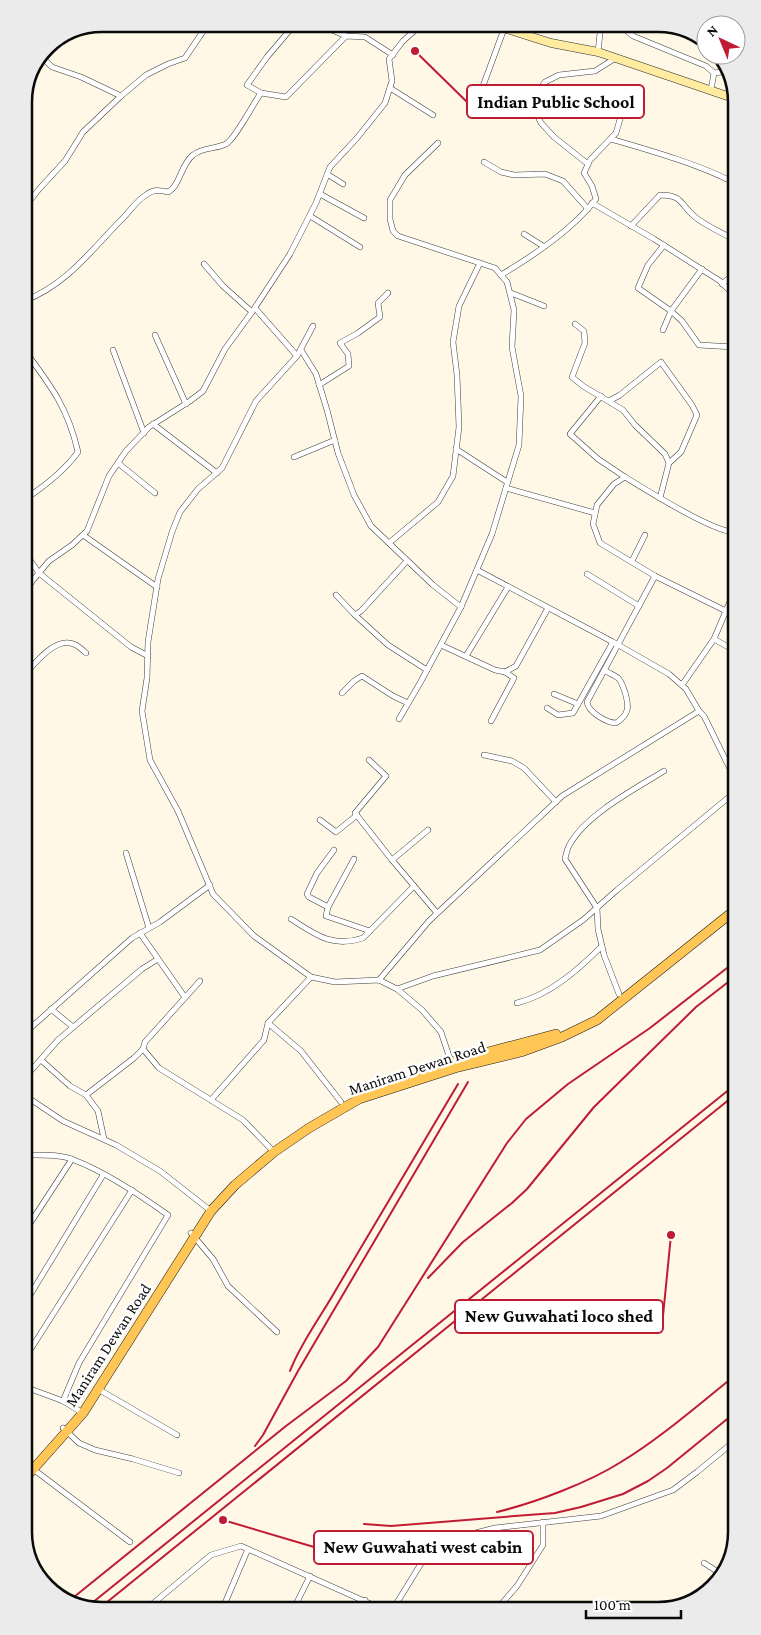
<svg xmlns="http://www.w3.org/2000/svg" width="761" height="1635" font-family="'Crimson Pro',serif">
<rect width="100%" height="100%" fill="#fff8e6"/>
<g fill="none" stroke-linecap="round" stroke-linejoin="round">
<g stroke="#3d3d3d" stroke-width="6">
<g id="street">
<path d="M295 24 267 57 247 85 261 93 286 97 346 36 365 37 393 55"/>
<path d="M318 24 346 36"/>
<path d="M618 24 633 36 706 66 714 73 711 90"/>
<path d="M598 52 601 24"/>
<path d="M42 57 52 67 81 77 121 96 146 75 168 64 185 58 208 24"/>
<path d="M714 73 729 71"/>
<path d="M390 88 433 115"/>
<path d="M480 94 504 29"/>
<path d="M611 139C652 151 695 163 733 182"/>
<path d="M484 162 501 172 514 175 545 174 563 181 588 209"/>
<path d="M588 164 554 137 541 123 533 106 535 95 545 82 559 75 595 71 614 59"/>
<path d="M327 174 343 184"/>
<path d="M320 194 364 218"/>
<path d="M592 203 654 239 720 281 734 295"/>
<path d="M310 216 360 247"/>
<path d="M24 223 28 203 40 188 65 161 83 132 121 96"/>
<path d="M631 226 660 195C684 195 680 205 695 217 706 226 721 232 733 239"/>
<path d="M524 234 543 246"/>
<path d="M664 245 648 265 638 288 671 311 682 321 699 345 734 347"/>
<path d="M204 264 223 286 252 312"/>
<path d="M501 275C533 256 574 228 596 199L592 186 584 173 590 160 616 133 629 88"/>
<path d="M722 284 734 274"/>
<path d="M511 293 544 306"/>
<path d="M24 301C68 284 92 249 124 217 131 210 137 200 146 195 153 189 159 190 168 192 180 186 181 164 193 155 203 147 216 149 226 144 235 139 253 104 261 93"/>
<path d="M255 308 297 356"/>
<path d="M575 324 584 331 585 343 572 377 583 386 623 410 635 425 665 454 669 463 660 498"/>
<path d="M313 326 297 356 256 401 222 468 198 489 180 512 172 532 158 579 148 642 147 678 142 711 150 760 178 811 213 894 254 936 311 977 335 982 379 980 397 989 422 1010 441 1032 451 1062"/>
<path d="M663 330 671 311 702 269"/>
<path d="M155 335 186 404"/>
<path d="M113 350 144 433"/>
<path d="M301 350 316 374 327 410 338 453 354 495 371 526 433 585 461 607"/>
<path d="M25 351C51 386 68 408 78 452 64 471 45 486 25 499"/>
<path d="M319 385 349 366 348 354 340 343 358 333 380 317 378 303 388 293"/>
<path d="M601 396 570 434 598 459 625 477"/>
<path d="M609 401 620 395 661 362 692 405 697 415 681 452 669 463"/>
<path d="M153 424 217 473"/>
<path d="M456 449 507 482"/>
<path d="M294 457 335 440"/>
<path d="M118 463 155 493"/>
<path d="M506 488 595 513"/>
<path d="M83 535 157 587"/>
<path d="M389 543 438 502 453 476 459 427 457 375 453 342 459 306 480 263"/>
<path d="M25 553 39 573 131 647 148 656"/>
<path d="M632 561 645 535"/>
<path d="M477 570 613 642 669 674 686 689 699 711 704 716 735 779"/>
<path d="M587 574 639 606"/>
<path d="M25 593 33 580 49 561 72 545 87 531 109 476 126 451 149 427 190 401 203 391 225 349 252 312 290 254 316 203 330 167 357 138 385 103 392 81 389 59 403 41 422 24"/>
<path d="M336 595 355 615 361 611 407 561"/>
<path d="M726 611 655 576 600 543 593 524 597 505 614 484 625 477C646 490 713 532 734 532"/>
<path d="M355 615 388 645 427 670"/>
<path d="M714 639 735 651"/>
<path d="M441 645 495 670 505 672 516 666 548 608"/>
<path d="M466 656 508 587"/>
<path d="M604 670C609 673 614 675 618 678 622 682 623 687 625 692 629 706 630 714 616 723 607 723 588 712 587 702L655 576"/>
<path d="M26 673C37 661 57 635 76 645 79 647 83 650 86 653"/>
<path d="M682 685 714 639 734 592"/>
<path d="M342 693 354 681 362 676 393 696 408 703"/>
<path d="M554 694 578 704"/>
<path d="M547 708 558 715 573 713 613 642"/>
<path d="M399 719 420 683 461 607 492 534 519 445 521 396 512 347 514 310 507 282 495 268 398 236 393 231 390 219V200L405 175 438 143"/>
<path d="M491 721 514 678 505 672"/>
<path d="M484 755 512 761 524 768 556 802"/>
<path d="M369 760 386 776 355 813 392 860 437 913"/>
<path d="M320 820 336 832 357 815"/>
<path d="M126 853 149 928"/>
<path d="M354 859 328 907 326 916 370 931"/>
<path d="M392 860 428 830"/>
<path d="M26 872 28 878V897H26"/>
<path d="M328 907 309 897 307 894 317 873 334 850"/>
<path d="M291 919C316 935 332 948 363 938L414 886"/>
<path d="M140 933 184 996"/>
<path d="M379 980 429 921 562 796 699 711"/>
<path d="M200 981 145 1042 143 1049 159 1068 243 1120 274 1152"/>
<path d="M397 989 433 976 540 950 583 920 617 890 735 792"/>
<path d="M619 994 604 955 598 929 597 908 565 859C566 854 567 849 570 844 587 814 635 789 664 771"/>
<path d="M517 1003C550 995 579 969 602 946"/>
<path d="M51 1009 73 1027"/>
<path d="M268 1023 301 1051 341 1102"/>
<path d="M27 1031 132 938 160 922 210 885"/>
<path d="M41 1060 70 1086 86 1095 98 1111 104 1139"/>
<path d="M27 1075 58 1040 142 969 158 959"/>
<path d="M86 1095 134 1058 143 1049"/>
<path d="M27 1097 63 1121 116 1145 160 1171 211 1211"/>
<path d="M211 1100 264 1040 268 1023 311 977"/>
<path d="M27 1155C42 1155 60 1154 74 1160 106 1172 140 1195 168 1215L79 1363 63 1401"/>
<path d="M27 1228 72 1159"/>
<path d="M191 1233 213 1259 228 1286 277 1332"/>
<path d="M27 1300 103 1175"/>
<path d="M27 1355 132 1190"/>
<path d="M28 1388 63 1401 83 1413"/>
<path d="M98 1389 177 1435"/>
<path d="M63 1428 79 1443 95 1450 133 1459 179 1473"/>
<path d="M33 1469 130 1542"/>
<path d="M704 1563 718 1572 725 1570"/>
<path d="M224 1606 235 1610"/>
<path d="M498 1608 517 1586 543 1545V1522"/>
<path d="M361 1609 365 1600"/>
<path d="M393 1609 435 1541 448 1540 495 1528 601 1516 673 1490 697 1472 737 1439"/>
<path d="M222 1610 248 1549"/>
<path d="M293 1610 310 1576"/>
<path d="M144 1611 211 1555 241 1546 382 1609"/>
</g>
</g>
<g stroke="#2c2c2c" stroke-width="9">
<path id="secondary" d="M491 24 551 43 598 52 733 98"/>
</g>
<g stroke="#1b1b1b" stroke-width="10">
<g id="primary">
<path d="M415 1075 451 1062 556 1034"/>
<path d="M28 1475 83 1413 211 1211 235 1185 274 1152 309 1128 359 1099 455 1068 521 1052 562 1037 597 1020 735 910"/>
</g>
</g>
<use href="#street" stroke="#fff" stroke-width="5"/>
<use href="#secondary" stroke="#ffeca1" stroke-width="8"/>
<use href="#primary" stroke="#ffc656" stroke-width="9"/>
<g stroke="#bf1c34" stroke-width="2">
<path d="M428 1278 463 1242 512 1203 527 1189 594 1107 696 1007 736 976"/>
<path d="M290 1371C301 1342 322 1315 337 1288 377 1220 417 1152 458 1084"/>
<path d="M255 1446 263 1435 298 1371 468 1082"/>
<path d="M497 1512C534 1503 588 1483 621 1462 662 1437 699 1404 737 1374"/>
<path d="M364 1524 391 1526 528 1515 555 1513 581 1507 623 1494 648 1481 667 1468 737 1411"/>
<path d="M69 1601 286 1426 346 1381 378 1347 507 1143 526 1119 568 1084 650 1028 736 961"/>
<path d="M87 1607 736 1084"/>
<path d="M96 1611 736 1094"/>
</g>
</g>
<g text-anchor="middle" dominant-baseline="central" stroke-width="5" stroke-linejoin="round" paint-order="stroke">
<g font-size="16" fill="#0a0a0a" stroke="#fff">
<text transform="translate(417 1068) rotate(-18)">Maniram Dewan Road</text>
<text transform="translate(108 1345) rotate(-57)">Maniram Dewan Road</text>
</g>
</g>
<path d="M0 0H761V1635H0ZM102 32H658A70 70 0 0 1 728 102V1532A70 70 0 0 1 658 1602H102A70 70 0 0 1 32 1532V102A70 70 0 0 1 102 32Z" fill="#ebebeb" fill-rule="evenodd"/>
<path fill="none" stroke="#0a0a0a" stroke-width="2.5" d="M102 32H658A70 70 0 0 1 728 102V1532A70 70 0 0 1 658 1602H102A70 70 0 0 1 32 1532V102A70 70 0 0 1 102 32Z"/>
<path fill="none" stroke="#bf1c34" stroke-width="2" d="M415 51L467 102M671 1235L663 1316M223 1520L314 1547"/>
<g fill="#bf1c34" stroke="#fff" stroke-width="2">
<circle cx="415" cy="51" r="5"/>
<circle cx="671" cy="1235" r="5"/>
<circle cx="223" cy="1520" r="5"/>
</g>
<g fill="#fff" stroke="#bf1c34" stroke-width="2">
<rect x="467" y="85" width="177" height="33" rx="5"/>
<rect x="455" y="1300" width="208" height="33" rx="5"/>
<rect x="314" y="1531" width="219" height="33" rx="5"/>
</g>
<g font-size="18" text-anchor="middle" font-weight="bold" fill="#0a0a0a">
<text x="556" y="108">Indian Public School</text>
<text x="559" y="1322">New Guwahati loco shed</text>
<text x="423" y="1553">New Guwahati west cabin</text>
</g>
<g transform="translate(721 40) rotate(316)"><circle r="24" fill="#ffffff" stroke="#9d9d9d"/>
<path d="M0-4L9 19L0 12L-9 19Z" fill="#bf1c34"/>
<text y="-8" font-size="14" font-weight="bold" text-anchor="middle" fill="#0a0a0a">N</text>
</g>
<path d="M586 1610v8h95v-8" fill="none" stroke="#0a0a0a" stroke-width="2.5"/>
<text x="594" y="1610" font-size="15" fill="#0a0a0a" stroke="#ffffff" stroke-width="4" paint-order="stroke">100 m</text>
</svg>
